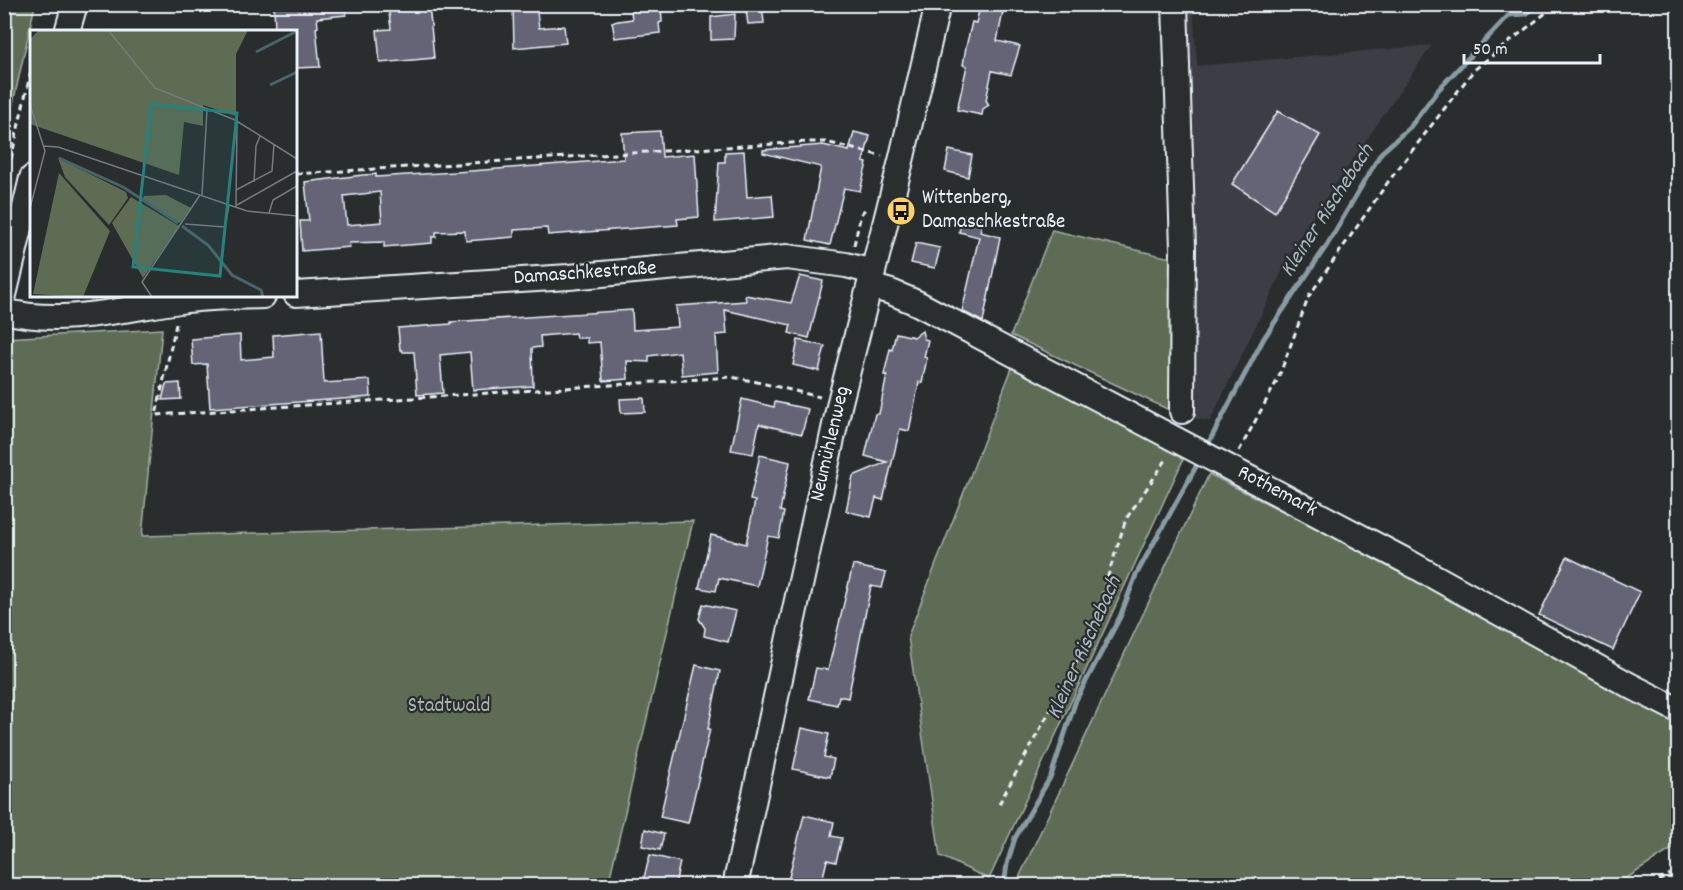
<svg xmlns="http://www.w3.org/2000/svg" width="1683" height="890" font-family="Dekko,sans-serif">
<rect width="100%" height="100%" fill="#2a2d2e"/>
<filter id="ink" filterUnits="userSpaceOnUse"><feTurbulence type="fractalNoise" baseFrequency=".0167" numOctaves="2"/><feDisplacementMap in="SourceGraphic" scale="12" xChannelSelector="R" yChannelSelector="G"/><feConvolveMatrix kernelMatrix="1 2 1 2 8 2 1 2 1" color-interpolation-filters="sRGB"/></filter>
<g filter="url(#ink)">
<path fill="#3c3e44" d="M1160 5H1193L1197 66 1432 45 1297 240 1210 421 1184 417Z"/>
<g fill="#5e6c54" stroke="#a3aea6" stroke-width="1.5">
<path d="M5 4 35 5 5 139 4 5Z"/>
<path d="M1052 230 1175 259 1184 417 1011 335Z"/>
<path d="M162 329 142 536 693 521 608 885H5V338Z"/>
<path d="M1012 368 1163 444 1183 460 989 879 940 856 908 636Z"/>
<path d="M1209 474 1389 565 1678 719V845L1616 885 1015 886Z"/>
</g>
<g fill="none" stroke-linecap="round" stroke-linejoin="round">
<g stroke="#889ca4" stroke-width="5">
<path d="M1208 444 1264 338 1327 245 1381 153 1410 127 1438 90 1509 15 1526 14 1539 4"/>
<path d="M1004 886 1007 864 1015 838 1051 776 1076 700 1120 617 1136 575 1198 463"/>
</g>
</g>
<g fill="#656476" stroke="#e8f1f8" stroke-width="1.5" fill-rule="evenodd">
<path d="M296 4H346V15L317 18 318 27 316 28 320 67 296 68V32H285V28L275 29 274 7Z"/>
<path d="M388 4H429L434 58 380 63 377 30 391 29Z"/>
<path d="M513 4H536L539 28 564 26 566 43 514 48Z"/>
<path d="M630 4H653L654 8 661 6 662 22 659 23 660 33 615 38 612 22 632 19Z"/>
<path d="M745 4H762L764 23 748 24Z"/>
<path d="M980 7 1003 12 997 41 1020 46 1011 75 992 71 986 100 989 105 983 109 982 115 957 110 967 66 963 65 966 47 972 22 976 23Z"/>
<path d="M735 14 734 39 711 40V17Z"/>
<path d="M1278 111 1320 135 1275 212 1232 184Z"/>
<path d="M660 131 662 157 695 154 699 217 677 219 678 225 548 235 547 228 514 230V237L466 241 465 231 436 232V237H432V243L384 247V242L349 243 350 247 302 251 300 221H309L305 182 363 175 376 174V177L471 171 624 159 622 133ZM380 192 382 222 347 225 344 196Z"/>
<path d="M854 132 870 136 863 162 867 163 860 191 844 188 830 245 807 240 821 167 763 153V150L823 145 849 151Z"/>
<path d="M949 150 972 155 968 177 945 171Z"/>
<path d="M744 151 747 197 772 195 774 217 715 222 719 162H725V152Z"/>
<path d="M963 215 983 219 980 232 1000 237 983 322 962 311 979 237 959 232Z"/>
<path d="M916 243 940 248 935 268 911 263Z"/>
<path d="M800 276 823 281 809 338 789 333 791 325 725 310 727 334 716 335 718 372 682 375 680 352 649 356V362L627 361 628 379 603 381 600 342 587 343V338H576L575 333 540 336 541 347 532 348 533 386 473 390 470 352 440 355 443 393 417 395 414 352H403L402 350H400L398 328 451 324V322L632 310 633 330 678 327 676 306 746 301 745 295 791 303Z"/>
<path d="M321 331 324 383 370 380 371 397 210 408 207 364 193 365 191 339 240 335 241 360 274 357 273 335Z"/>
<path d="M922 331 924 339 928 340 924 357 927 358 922 383 919 382 909 431 900 429 883 500 876 498 871 517 846 511 853 476 887 462 865 456 875 414H879L887 375H884L890 349 892 350 896 333 914 337Z"/>
<path d="M798 340 825 346 819 371 793 365Z"/>
<path d="M180 383 181 399 162 400 166 384Z"/>
<path d="M644 398 645 412 621 413 620 399Z"/>
<path d="M742 399 774 407 775 402 808 409 802 434 759 424 753 454 731 450Z"/>
<path d="M760 455 790 462 780 511 784 512 779 538 768 536 757 586 719 578 716 591 699 588 711 535 746 544 755 501 750 500Z"/>
<path d="M1567 557 1640 592 1613 650 1539 615Z"/>
<path d="M853 565 886 573 882 588 871 586 848 698 839 696 837 705 809 699 816 668 828 670Z"/>
<path d="M703 604 736 611 728 642 704 636 705 628 699 619Z"/>
<path d="M696 665 720 671 708 729H710L688 823 660 817Z"/>
<path d="M802 728 829 734 824 757 834 759 830 777 793 769Z"/>
<path d="M804 815 834 822 831 836 842 838 836 862 827 860 821 885H787Z"/>
<path d="M645 829 664 834 660 850 642 846Z"/>
<path d="M650 855 680 862 675 885H642Z"/>
</g>
<g fill="none" stroke-linecap="round" stroke-linejoin="round">
<g stroke="#e8f1f8" stroke-width="28">
<g id="minor">
<path d="M1175 4 1183 248 1182 411"/>
<path d="M67 32 75 4"/>
<path d="M870 286 891 292 917 303 1408 562 1629 685 1678 710"/>
<path d="M296 294 569 277 787 257 846 265 873 272"/>
<path d="M4 295 32 178"/>
<path d="M4 311C62 326 122 309 180 301 207 297 236 297 263 296"/>
<path d="M735 886 840 402 901 161 938 4"/>
</g>
</g>
<g stroke="#e8f1f8" stroke-width="3" stroke-dasharray="6 4.5" stroke-linecap="butt">
<path d="M296 174 807 142H826L882 156"/>
<path d="M4 190 32 66"/>
<path d="M854 245 861 214 867 207"/>
<path d="M176 324 156 415 731 377 753 381 820 397"/>
<path d="M1239 451 1278 379 1309 296 1388 182 1474 70 1557 4"/>
<path d="M999 804 1086 645 1126 519 1168 457"/>
<path d="M1650 886 1678 870"/>
</g>
<use href="#minor" stroke="#2a2d2e" stroke-width="24"/>
</g>
</g>
<defs>
<g id="bus-disc" transform="scale(1.5)"><circle r="9.5" fill="#ffd166" stroke="#2a2d2e"/><path d="M-5-6H5V4H4V6H2V4H-2V6H-4V4H-5ZM-3.5-4V0h7V-4ZM-3.5 1.2v1.5H-2V1.2ZM2 1.2v1.5H3.5V1.2Z" fill="#111"/></g>
</defs>
<g fill-rule="evenodd">
<use href="#bus-disc" x="901" y="211"/>
</g>
<g text-anchor="middle" dominant-baseline="central" stroke-width="4.5" stroke-linejoin="round" paint-order="stroke">
<g font-size="21" fill="#e8f1f8" stroke="#2a2d2e" text-anchor="start">
<text x="922" y="199">Wittenberg,<tspan x="922" dy="24">Damaschkestraße</tspan></text>
</g>
<g font-size="21" fill="#e8f1f8" stroke="#2a2d2e">
<text transform="translate(585 274) rotate(-4)">Damaschkestraße</text>
<text transform="translate(831 444) rotate(-77)">Neumühlenweg</text>
<text transform="translate(1277 492) rotate(28)">Rothemark</text>
</g>
<g font-size="21" fill="#aab5ae" stroke="#2a2d2e">
<text x="449" y="707">Stadtwald</text>
</g>
<g font-size="22" font-style="italic" fill="#a8b9c0" stroke="#2a2d2e">
<text transform="translate(1328 211) rotate(-57)">Kleiner Rischebach</text>
<text transform="translate(1085 648) rotate(-66)">Kleiner Rischebach</text>
</g>
</g>
<g transform="translate(30 30)">
<rect width="267" height="267" fill="#2a2d2e"/>
<path d="M9 0H218L206 24V86L173 75V96L154 92 149 145 0 94V9ZM28 128 96 162 98 168 79 195 35 147ZM29 143 80 201 53 267 3 264ZM136 165 161 178 150 193 112 170 114 166ZM101 167 149 196 113 248 82 193Z" fill="#5e6c54"/>
<path fill="none" stroke="#48646c" stroke-width="3" d="M226 22 267 1M240 55 267 42M29 128 93 157 148 193M152 196 178 215 202 245 231 260 233 267"/>
<path fill="none" stroke="#767b7f" stroke-width="1.5" d="M78 0 125 58 205 90 267 129M0 74 15 121 0 178M14 116 28 117 217 181 267 186M224 152 226 116 230 106M206 160 242 141 244 114M172 165 177 80M207 175 267 141M206 177 207 91M239 183 243 170 267 156M155 194 195 197 199 175M122 267 112 252 170 165"/>
<path fill="#25827c" fill-opacity="0.15" stroke="#25827c" stroke-width="3" d="M121 74 207 83 190 246 103 237Z"/>
<rect width="267" height="267" fill="none" stroke="#e8f1f8" stroke-width="3"/>
</g>
<rect width="1683" height="890" fill="none" stroke="#2a2d2e" stroke-width="24"/>
<rect x="12" y="12" width="1659" height="866" fill="none" stroke="#e8f1f8" stroke-width="2" filter="url(#ink)"/>
<path d="M1464 54v9h136v-9" fill="none" stroke="#e8f1f8" stroke-width="3"/>
<text x="1473" y="54" font-size="18" fill="#e8f1f8" stroke="#2a2d2e" stroke-width="4.5" paint-order="stroke">50 m</text>
</svg>
